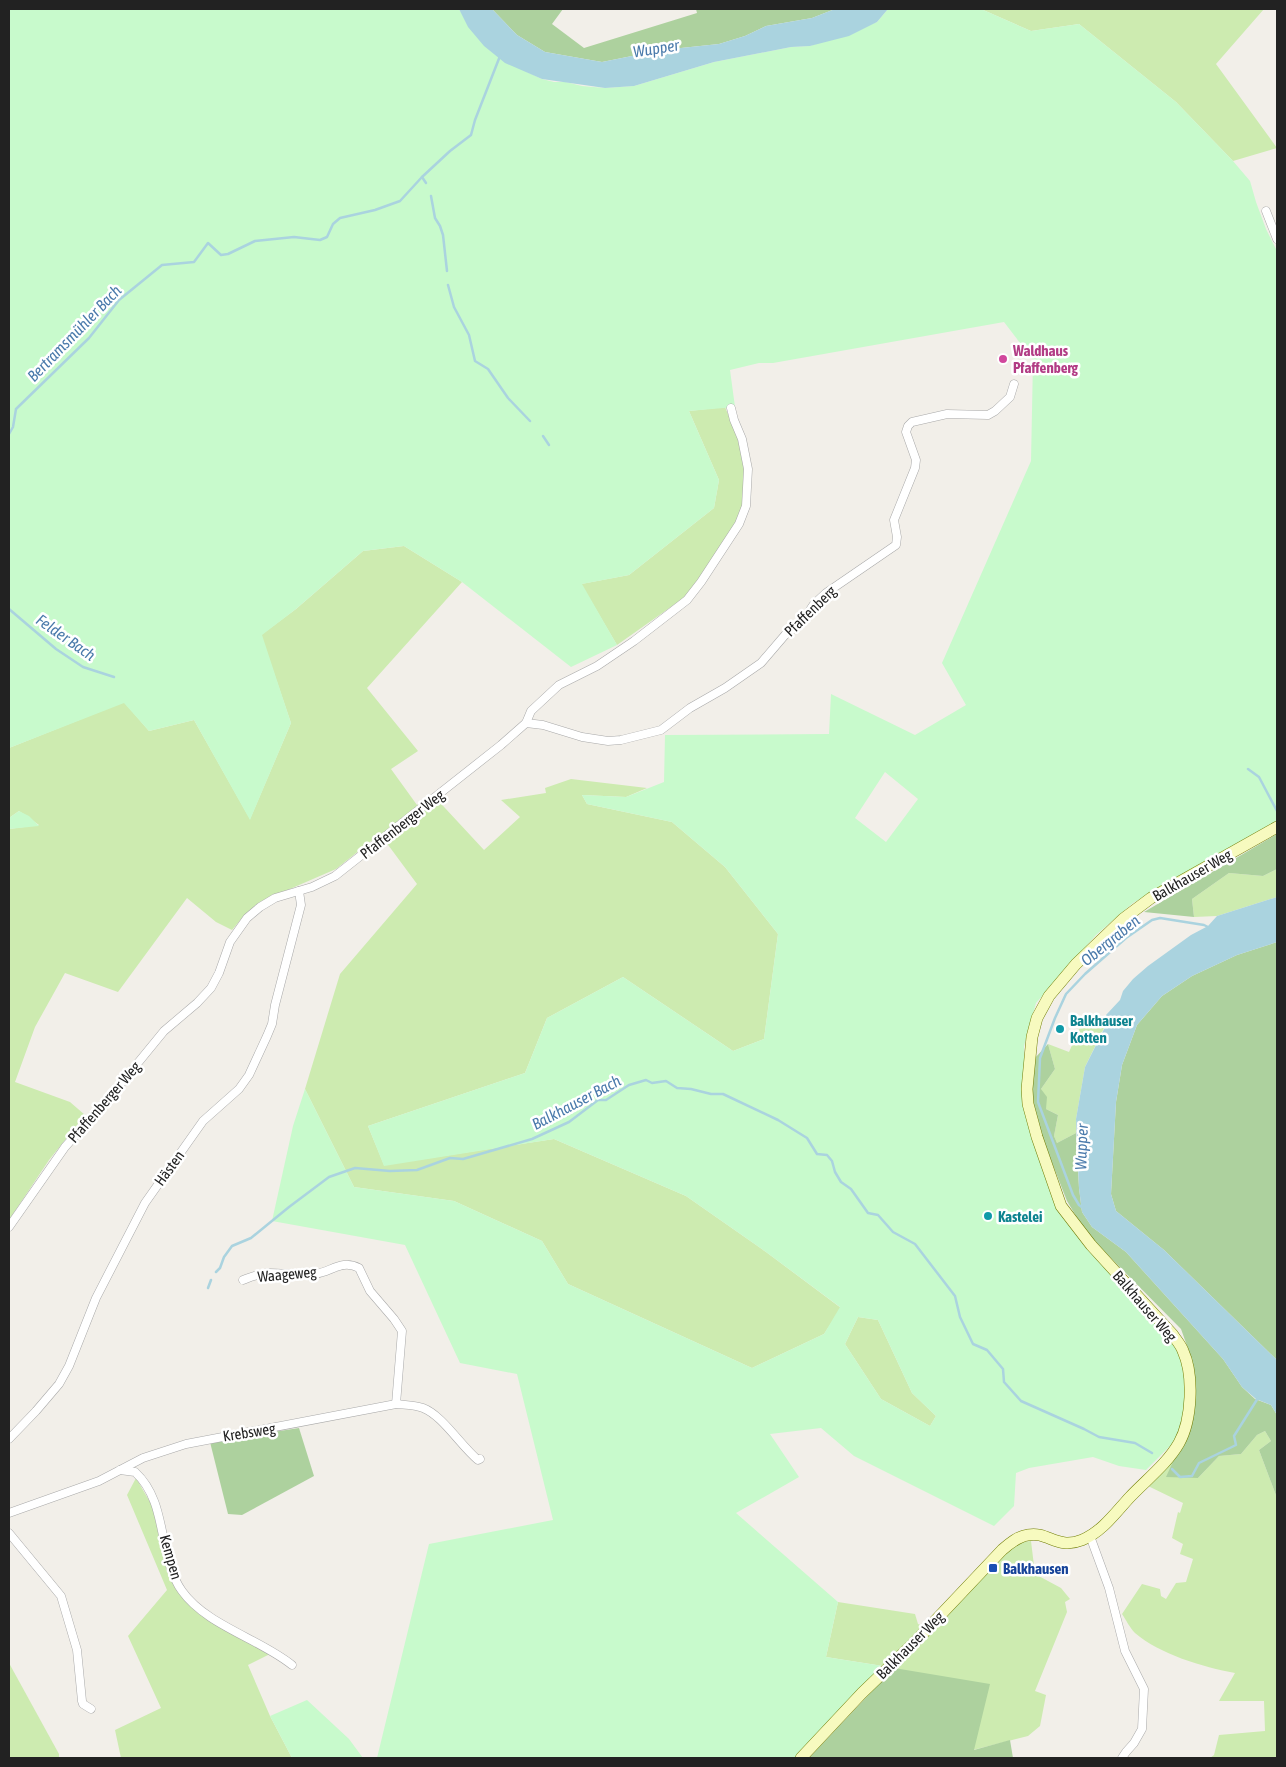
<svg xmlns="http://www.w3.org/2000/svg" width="1286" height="1767" font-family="'Asap Condensed',sans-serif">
<rect width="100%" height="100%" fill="#f2efe9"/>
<g fill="#cdebb0">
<path d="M981 9H1264L1216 64 1277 148 1233 161 1176 102 1079 24 1031 31Z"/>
<path d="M725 407 739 440 746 473 744 508 725 542 692 590 685 597 617 645 581 584 629 575 714 508 719 480 689 411Z"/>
<path d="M404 546 462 582 367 688 418 751 391 769 417 805 432 794 484 850 520 817 501 800 546 793 545 788 571 779 647 788 626 797 582 795 587 804 672 822 725 867 778 934 764 1039 733 1051 623 977 547 1018 525 1073 368 1126 384 1165 554 1139 686 1196 766 1252 841 1308 824 1334 752 1368 568 1284 542 1241 454 1201 354 1187 305 1089 340 974 417 884 380 834 336 869 260 902 242 918 232 930 216 922 187 898 118 992 65 973 35 1027 15 1082 70 1102 85 1115 49 1160 9 1220V829L39 825 19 811 9 818V748L124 702 149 731 194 720 250 819 291 723 261 635 296 609 363 551Z"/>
<path d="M1277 869V897L1217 916 1194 917 1192 899 1229 873 1263 876Z"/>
<path d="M1083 1021 1105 1026 1085 1067 1076 1119V1133L1057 1143 1054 1136 1058 1115 1046 1109 1041 1089 1055 1069 1048 1044 1069 1052Z"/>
<path d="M858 1317 878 1320 912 1393 936 1416 930 1426 881 1399 845 1344Z"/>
<path d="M1265 1431 1271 1441 1259 1450 1277 1498V1758H1210L1214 1755 1219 1735 1265 1731 1264 1701H1219L1235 1673C1203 1667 1159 1654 1135 1633 1130 1628 1126 1620 1122 1614L1142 1584 1160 1589 1161 1596 1166 1599 1176 1583 1186 1582 1193 1559 1180 1554 1183 1544 1172 1538 1178 1512 1180 1513 1183 1503 1148 1486 1176 1455 1198 1478 1219 1456 1241 1454 1257 1435Z"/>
<path d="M136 1478 154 1509 169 1575 178 1591 199 1614 223 1626 270 1654 248 1665 270 1716 292 1758H121L115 1730 161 1708 128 1636 167 1590 127 1495Z"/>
<path d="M1031 1541 1035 1574 1061 1588 1070 1599 1065 1602 1067 1612 1035 1691 1046 1695 1040 1726 1028 1736 973 1750 894 1668 1000 1557 1021 1542Z"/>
<path d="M838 1602 915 1614 918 1624 924 1626 883 1666 826 1657Z"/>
<path d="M9 1663 59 1754V1758H9Z"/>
</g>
<g fill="#add19e">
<path d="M492 9H563L552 24 584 48 697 13 696 9H835L812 18 766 26 745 36 719 44 662 50 602 62 545 52 517 35Z"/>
<path d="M1277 834V869L1263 876 1229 873 1192 899 1194 917 1144 912Z"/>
<path d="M1277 942V1360L1164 1250 1116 1211 1111 1194 1116 1102 1122 1065 1137 1025 1162 996 1192 976 1237 955Z"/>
<path d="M1048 1044 1055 1069 1041 1089 1047 1097 1046 1109 1058 1115 1054 1136 1057 1143 1076 1133 1079 1188 1082 1212 1092 1227 1126 1252 1223 1359 1242 1387 1255 1399 1271 1405 1277 1415V1498L1259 1450 1271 1441 1265 1431 1257 1435 1241 1454 1219 1456 1198 1478 1166 1477 1176 1455 1190 1354 1181 1329 1096 1243 1079 1221 1067 1201 1040 1132 1033 1104 1031 1082 1034 1059Z"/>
<path d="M299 1428 314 1476 242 1515 228 1514 210 1442Z"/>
<path d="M894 1668 990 1684 974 1750 1010 1740 1013 1758H809Z"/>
</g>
<g fill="#c8facc" fill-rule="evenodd">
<path d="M9 9H459L460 11 527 72 542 79 554 82H566L582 86 605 88 634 86 714 62 791 47 810 46 877 22 888 9H981L1031 31 1079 24 1176 102 1233 161 1250 181 1256 202 1266 229 1277 251V822L1133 903 1096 935 1036 1003 1024 1046 1025 1103 1039 1160 1056 1204 1085 1247 1165 1333 1182 1358 1186 1392 1183 1420 1177 1439 1146 1470 1119 1466 1093 1457 1029 1468 1016 1473 1014 1506 994 1526 854 1456 821 1428 770 1434 799 1477 736 1513 838 1602 826 1657 883 1666 795 1758H377L429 1544 553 1520 517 1374 460 1363 405 1245 272 1221 293 1126 305 1089 354 1187 454 1201 542 1241 568 1284 752 1368 824 1334 840 1307 766 1252 686 1196 554 1139 384 1166 368 1126 525 1073 547 1018 623 977 733 1051 764 1039 778 934 725 867 672 822 587 804 582 795 626 797 664 782 665 735 829 734 831 694 915 735 966 705 942 663 1031 461 1033 360 1004 322 773 363H759L730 370 735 407 689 411 719 480 714 508 629 575 582 584 617 645 571 667 462 582 404 546 363 551 296 609 262 635 291 723 250 820 194 720 149 731 124 703 9 748ZM885 772 918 799 886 842 855 818ZM858 1317 878 1320 912 1393 936 1416 930 1426 881 1399 845 1344Z"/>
<path d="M19 811 29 816 39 826 9 829V818Z"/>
<path d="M307 1700 349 1739 363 1758H292L270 1716Z"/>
</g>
<g fill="#aad3df">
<path d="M459 9H492L517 35 545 52 602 62 662 50 719 44 745 36 766 26 812 18 835 9H888L877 22 849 36 810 46 791 47 714 62 634 86 605 88 542 79 505 63 484 46 468 27Z"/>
<path d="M1277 897V942L1237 955 1192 976 1162 996 1137 1025 1122 1065 1116 1102 1111 1194 1116 1211 1164 1250 1277 1360V1415L1271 1405 1256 1399 1242 1387 1223 1359 1126 1252 1092 1227 1082 1212 1079 1188 1076 1119 1085 1067 1105 1027 1106 1015 1120 1000 1123 991 1133 979 1148 966 1191 935 1208 926 1217 916Z"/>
</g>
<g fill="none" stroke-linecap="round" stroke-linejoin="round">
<g stroke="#aad3df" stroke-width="2.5">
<path d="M422 177 426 183"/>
<path d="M431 196 435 218 440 226 443 235 447 271"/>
<path d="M448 285 454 307 469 335 475 361 488 369 508 398 530 421"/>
<path d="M9 434 13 427 16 409 89 338 119 300 162 265 194 262 208 243 221 255 228 254 255 241 294 237 320 240 327 237 333 224 340 218 375 210 400 201 422 177 450 151 471 135 475 120 500 56"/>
<path d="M543 436 549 445"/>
<path d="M9 609 56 649 83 667 114 677"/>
<path d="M1248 769 1259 777 1277 811"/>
<path d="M1083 1208 1079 1205 1073 1195 1038 1102 1040 1058 1055 1018 1066 994 1085 974 1126 938 1152 920 1160 918 1204 925 1210 928"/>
<path d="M216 1272 220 1268 224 1257 232 1246 251 1238 289 1207 329 1177 355 1168 390 1171 417 1170 450 1158 463 1159 532 1139 569 1122 598 1100H606L629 1085 646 1080 652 1083 666 1081 677 1088 691 1089 711 1094H723L778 1120 807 1138 817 1154 827 1155 832 1161 835 1172 841 1182 851 1189 868 1213 878 1215 893 1232 915 1244 955 1296 960 1317 973 1344 987 1350 1003 1369 1004 1382 1021 1401 1084 1429 1099 1437 1135 1443 1152 1453"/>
<path d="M208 1288 211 1280"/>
<path d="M1172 1469 1180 1477 1192 1476 1199 1463 1236 1445 1234 1436 1258 1398"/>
</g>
<g stroke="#a9a9a9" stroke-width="9">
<g id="minor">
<path d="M1266 211 1277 239"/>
<path d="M526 723 543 725 582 737 608 741 621 740 661 730 690 708 725 688 761 663 785 635 802 622 814 604 826 593 896 545 897 537 894 520 915 468 916 460 906 432 908 426 912 422 947 414 988 415 995 411 1010 397 1014 384"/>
<path d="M9 1227 65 1147 81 1129 119 1086 164 1031 197 1003 211 988 219 973 230 942 247 918 260 907 275 898 312 887 335 876 501 745 526 723 531 711 559 685 597 666 634 641 687 600 701 582 739 524 746 506 748 469 742 439 734 420 731 408"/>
<path d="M243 1280C251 1277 260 1273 269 1273 284 1273 300 1276 315 1274 331 1272 342 1259 359 1268L370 1291 394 1319 402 1331 396 1404"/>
<path d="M9 1439 36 1411 59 1384 69 1366 96 1298 145 1203 203 1121 239 1089 249 1075 267 1036 272 1024 275 1005 301 905 299 891"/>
<path d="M120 1470 135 1472C169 1503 157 1556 182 1591 206 1625 260 1639 292 1665"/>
<path d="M9 1513 99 1481 143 1458 186 1444 396 1404C405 1405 415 1405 423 1408 442 1415 461 1446 478 1460L480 1459"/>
<path d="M9 1533 61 1596 77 1650 82 1701 83 1704 91 1709"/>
<path d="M1090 1536 1109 1588 1125 1651 1144 1689 1142 1729 1134 1743 1126 1752 1122 1758"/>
</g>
</g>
<g stroke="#707d05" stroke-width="12">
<path id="secondary" d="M801 1758 862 1693 915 1642 1002 1550C1009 1544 1018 1536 1028 1535 1048 1531 1057 1550 1082 1540 1102 1532 1116 1512 1130 1497 1146 1480 1167 1464 1179 1443 1192 1420 1194 1375 1183 1351 1181 1345 1176 1340 1173 1335L1091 1245 1061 1206 1037 1137 1028 1104 1027 1089 1032 1037 1037 1018 1049 996 1076 964 1123 919 1151 898 1277 827"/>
</g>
<use href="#minor" stroke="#fff" stroke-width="8"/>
<use href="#secondary" stroke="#f7fabf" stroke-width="11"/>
</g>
<circle fill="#d1479c" stroke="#fff" stroke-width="2" cx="1003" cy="359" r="5"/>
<g fill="#0f9aa8" stroke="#fff" stroke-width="2">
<circle cx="1060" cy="1029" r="5"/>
<circle cx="988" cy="1216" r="5"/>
</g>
<rect fill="#1a4fb4" stroke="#fff" stroke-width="2" x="988" y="1563" width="10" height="10" rx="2.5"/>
<g text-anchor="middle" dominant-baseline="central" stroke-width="5" stroke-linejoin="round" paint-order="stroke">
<g font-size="15" font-weight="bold" fill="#b23c85" stroke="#fff" text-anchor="start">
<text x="1013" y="350">Waldhaus<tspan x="1013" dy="17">Pfaffenberg</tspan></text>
</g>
<g font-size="15" fill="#222" stroke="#fff">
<text transform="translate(810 611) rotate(-44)">Pfaffenberg</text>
<text transform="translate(402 824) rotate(-38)">Pfaffenberger Weg</text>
<text transform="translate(1192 875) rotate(-30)">Balkhauser Weg</text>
<text transform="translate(104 1102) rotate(-49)">Pfaffenberger Weg</text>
<text transform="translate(169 1168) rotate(-54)">Hästen</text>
<text transform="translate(287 1274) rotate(-5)">Waageweg</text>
<text transform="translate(1145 1306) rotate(49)">Balkhauser Weg</text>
<text transform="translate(249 1432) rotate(-9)">Krebsweg</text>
<text transform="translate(171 1557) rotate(74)">Kempen</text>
<text transform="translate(910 1645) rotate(-45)">Balkhauser Weg</text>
</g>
<g font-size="15" font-weight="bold" fill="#0d838f" stroke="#fff" text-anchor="start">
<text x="1070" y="1020">Balkhauser<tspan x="1070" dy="17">Kotten</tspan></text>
<text x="998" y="1216">Kastelei</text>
</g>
<g font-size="15" font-weight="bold" fill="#164399" stroke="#fff" text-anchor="start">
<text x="1003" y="1568">Balkhausen</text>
</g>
<g font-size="16" font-style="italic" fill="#4a7aab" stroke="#fff">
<text transform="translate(656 48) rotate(-9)">Wupper</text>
<text transform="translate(74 333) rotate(-46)">Bertramsmühler Bach</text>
<text transform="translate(66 637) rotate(35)">Felder Bach</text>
<text transform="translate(1110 940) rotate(-39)">Obergraben</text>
<text transform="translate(576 1102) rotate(-28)">Balkhauser Bach</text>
<text transform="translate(1081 1147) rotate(-88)">Wupper</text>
</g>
</g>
<rect width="1286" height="1767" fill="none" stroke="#222222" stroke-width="20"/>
</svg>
